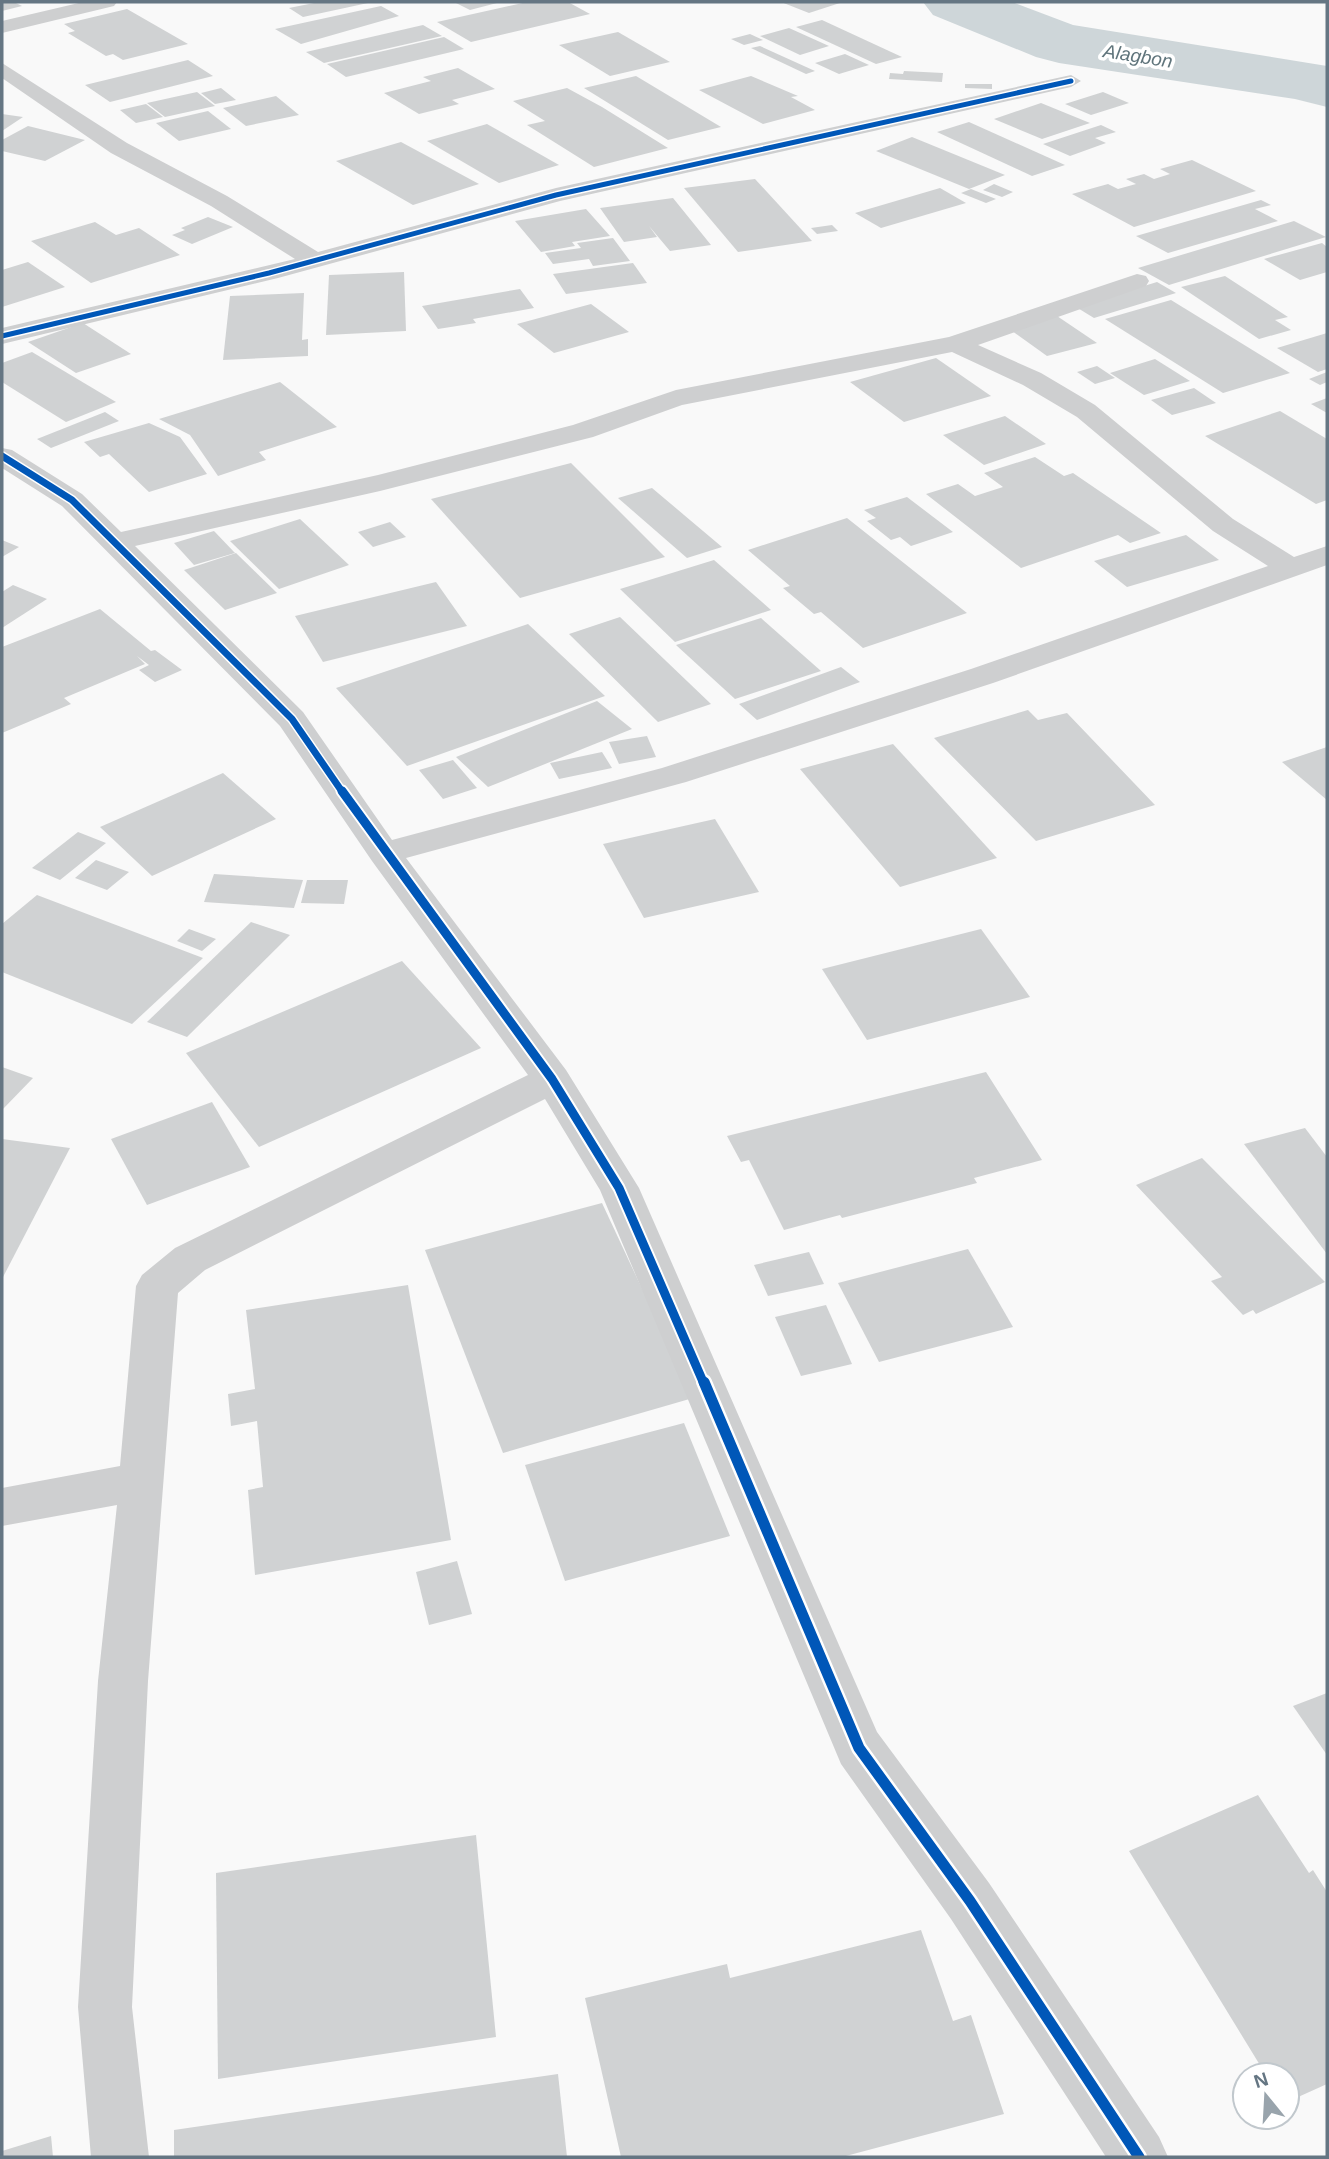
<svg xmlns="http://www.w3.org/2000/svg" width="1329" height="2159" font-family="Helvetica,sans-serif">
<rect width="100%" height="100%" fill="#f9f9f9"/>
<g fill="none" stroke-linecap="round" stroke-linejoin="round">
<path fill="#ced6d9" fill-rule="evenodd" d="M923 2H1012L1073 25 1327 66V107L1295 99 1059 63 1036 57 933 15Z"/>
</g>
<g fill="#d0d2d3">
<path d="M2 2H14L22 6 2 11Z"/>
<path d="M319 2H368V3L303 17 289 8Z"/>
<path d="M454 2H497V3L470 10Z"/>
<path d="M527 2H568L590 14 471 42 437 22Z"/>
<path d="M781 2H843L809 13Z"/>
<path d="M381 6 399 16 301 44 275 29Z"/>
<path d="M127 9 188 44 123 60 113 54 106 56 68 33 75 31 64 24Z"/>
<path d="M822 20 902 57 876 64 796 27Z"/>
<path d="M423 25 442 36 324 63 306 52Z"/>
<path d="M789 28 829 46 800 55 760 36Z"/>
<path d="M618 32 670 62 610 76 559 45Z"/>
<path d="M750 34 763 40 744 45 731 39Z"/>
<path d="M444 37 464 49 346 77 327 64Z"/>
<path d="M760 46 815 71 806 74 751 48Z"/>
<path d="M845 54 869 65 839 74 815 63Z"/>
<path d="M188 60 213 76 110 102 85 85Z"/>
<path d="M458 68 495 89 452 100 459 104 419 114 384 93 431 81 423 77Z"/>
<path d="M904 71 943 73 942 82 889 79 890 73 903 74Z"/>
<path d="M636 76 721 127 668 140 584 88Z"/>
<path d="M751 76 798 96 791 97 815 110 763 124 699 90Z"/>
<path d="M965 84H992V89L965 88Z"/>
<path d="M221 88 236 100 215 104 201 93Z"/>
<path d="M567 88 602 107 668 148 594 167 527 125 545 121 513 101Z"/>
<path d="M197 92 215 106 165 117 147 103Z"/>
<path d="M1103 92 1129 103 1091 115 1065 104Z"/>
<path d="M276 96 299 115 246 126 223 108Z"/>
<path d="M1041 103 1090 123 1042 139 994 119Z"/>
<path d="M146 104 163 117 136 123 120 110Z"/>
<path d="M208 111 231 129 179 141 156 123Z"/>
<path d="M2 114 23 117 2 131Z"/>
<path d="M969 122 1065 165 1032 176 937 132Z"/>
<path d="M487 124 559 165 499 183 427 141Z"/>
<path d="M1101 125 1116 132 1095 138 1106 143 1070 156 1043 144Z"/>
<path d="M28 126 85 140 45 161 2 151V140Z"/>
<path d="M912 137 1005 175 969 189 876 151Z"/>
<path d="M401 142 479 184 413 205 336 161Z"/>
<path d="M1192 160 1256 191 1134 227 1072 194 1108 184 1118 189 1136 184 1126 179 1144 174 1154 179 1170 174 1160 169Z"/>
<path d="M755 179 812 241 738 252 684 188Z"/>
<path d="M994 184 1013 192 1002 197 983 190Z"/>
<path d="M940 188 966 203 881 228 855 213Z"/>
<path d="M971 189 996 199 986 203 961 193Z"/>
<path d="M673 198 711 245 670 251 649 226 657 237 624 242 600 208Z"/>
<path d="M1261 200 1271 205 1255 209 1278 221 1168 253 1136 236Z"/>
<path d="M586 209 610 236 572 242 575 246 541 252 515 221Z"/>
<path d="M208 217 233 227 192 244 172 235 185 230 181 228Z"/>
<path d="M1294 221 1326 237 1169 285 1138 268Z"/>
<path d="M95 222 116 235 139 228 180 255 91 283 31 241Z"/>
<path d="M832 225 838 231 817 234 811 228Z"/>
<path d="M613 238 630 261 593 266 589 259 553 264 545 253 581 248 577 243Z"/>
<path d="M1322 243 1327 247V272L1300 280 1264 259Z"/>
<path d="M28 262 65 287 2 307V270Z"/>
<path d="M633 263 647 283 566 294 553 274Z"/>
<path d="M404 272 406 331 326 335 329 275Z"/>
<path d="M1225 276 1288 317 1275 320 1291 330 1259 339 1181 287Z"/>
<path d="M1157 282 1176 293 1094 318 1076 307Z"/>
<path d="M520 289 534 308 473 319 476 323 438 329 422 306Z"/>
<path d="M304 293 302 340 308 339V356L223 360 230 296Z"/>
<path d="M1171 300 1290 373 1223 393 1105 319Z"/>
<path d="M591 304 629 332 554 353 517 324Z"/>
<path d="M1057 316 1097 343 1047 356 1008 328Z"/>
<path d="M83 323 131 354 76 373 28 342Z"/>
<path d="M1327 333V369L1318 372 1277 348Z"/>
<path d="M32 352 116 402 66 422 2 382V363Z"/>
<path d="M936 358 991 396 904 422 850 382Z"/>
<path d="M1155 359 1190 381 1144 395 1110 373Z"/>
<path d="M1097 366 1115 378 1095 384 1077 372Z"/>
<path d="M1327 372V382L1320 385 1309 379Z"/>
<path d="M280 382 337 427 259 452 266 460 218 476 190 435 159 419Z"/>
<path d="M1194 388 1216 403 1172 415 1151 400Z"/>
<path d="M1327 398V413L1311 404Z"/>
<path d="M1280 411 1327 439V500L1316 504 1205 436Z"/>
<path d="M105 412 119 421 51 448 37 439Z"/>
<path d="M1005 416 1046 444 984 465 943 435Z"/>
<path d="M149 423 180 437 207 474 149 492 109 454 100 457 84 442Z"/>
<path d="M1035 457 1064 476 1073 473 1161 533 1130 543 1118 535 1021 568 926 494 958 484 975 496 1003 487 984 473Z"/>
<path d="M571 463 665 557 520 598 431 499Z"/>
<path d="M652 488 722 547 687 558 618 498Z"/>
<path d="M907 497 953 532 911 546 900 537 891 540 867 521 876 518 864 510Z"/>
<path d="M847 518 967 613 863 648 821 612 814 614 783 588 790 586 748 550Z"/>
<path d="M300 519 349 565 279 589 230 541Z"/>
<path d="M390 522 406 537 373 547 358 532Z"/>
<path d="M214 531 235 553 194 565 174 543Z"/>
<path d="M1186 535 1219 560 1127 587 1094 561Z"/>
<path d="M2 540 19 547 2 557Z"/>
<path d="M236 553 277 593 225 610 184 570Z"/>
<path d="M714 560 771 610 675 642 620 589Z"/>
<path d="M436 582 467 626 323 662 295 616Z"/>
<path d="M13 585 47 599 2 628V592Z"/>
<path d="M100 609 151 651 155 650 182 670 155 682 139 670 149 665 137 656 145 664 64 698 71 704 2 733V647Z"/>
<path d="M620 617 711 704 658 722 569 634Z"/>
<path d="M761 618 821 671 735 699 676 645Z"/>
<path d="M528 624 605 696 407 766 336 688Z"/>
<path d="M841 667 860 682 757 720 739 704Z"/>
<path d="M597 701 632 729 488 787 456 757Z"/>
<path d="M1028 710 1038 720 1067 713 1155 805 1036 841 934 738Z"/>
<path d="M647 736 656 757 619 764 609 742Z"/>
<path d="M893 744 997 858 900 887 800 769Z"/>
<path d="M1327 747V800L1282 762Z"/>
<path d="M602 752 612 768 559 779 550 763Z"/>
<path d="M453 760 477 788 443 799 419 770Z"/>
<path d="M223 773 276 819 152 876 100 827Z"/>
<path d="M715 819 759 892 644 918 603 844Z"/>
<path d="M78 832 106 843 60 880 32 868Z"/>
<path d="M96 860 129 872 107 890 75 878Z"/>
<path d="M214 874 303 880 294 908 204 902Z"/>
<path d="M307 880H348L344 904 301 903Z"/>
<path d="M37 895 203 958 132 1024 2 972V924Z"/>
<path d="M251 922 290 935 187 1037 147 1022Z"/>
<path d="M189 929 216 939 202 951 177 941Z"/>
<path d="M981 929 1030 997 867 1040 822 969Z"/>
<path d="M402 961 481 1048 259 1147 186 1053Z"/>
<path d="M2 1067 33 1078 2 1110Z"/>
<path d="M986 1072 1042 1160 974 1178 977 1183 842 1218 840 1215 784 1230 749 1160 741 1162 727 1136Z"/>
<path d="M212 1102 250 1167 147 1205 111 1139Z"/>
<path d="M1305 1128 1327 1157V1254L1244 1144Z"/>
<path d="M2 1139 70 1148 2 1279Z"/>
<path d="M1202 1158 1325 1282 1256 1314 1253 1310 1243 1315 1211 1281 1222 1277 1136 1185Z"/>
<path d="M602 1203 693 1398 503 1453 425 1250Z"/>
<path d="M968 1249 1013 1327 879 1362 838 1283Z"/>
<path d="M809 1252 824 1284 768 1296 754 1265Z"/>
<path d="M408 1285 451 1540 255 1575 248 1490 263 1487 257 1421 231 1426 228 1394 255 1389 246 1310Z"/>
<path d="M826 1305 852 1364 801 1376 775 1317Z"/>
<path d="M684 1423 730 1536 565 1581 525 1465Z"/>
<path d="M457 1561 472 1614 429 1625 416 1572Z"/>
<path d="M1327 1693V1755L1293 1706Z"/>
<path d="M1258 1795 1309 1873 1313 1870 1327 1892V2084L1287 2102V2075H1266L1129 1851Z"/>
<path d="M476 1835 496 2037 218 2079 216 1873Z"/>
<path d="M921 1930 953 2021 971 2015 1004 2114 842 2157H621L585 1998 727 1964 730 1978Z"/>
<path d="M558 2074 567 2157H174V2130Z"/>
<path d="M51 2136 53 2157H2V2151Z"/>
</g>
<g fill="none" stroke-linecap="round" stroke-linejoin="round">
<g fill="#cecfd0" fill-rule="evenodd">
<path d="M83 2H117L114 6 2 33V21Z"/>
<path d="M2 63 127 143 227 196 318 252 556 188 1071 75 1081 81 1071 87 560 201 278 278 2 344V328L295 259 211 206 111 153 2 78Z"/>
<path d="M1137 274 1146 276 1149 281 1146 286 978 345 1041 373 1095 405 1233 519 1294 557 1327 546V565L993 683 686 782 406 858 566 1070 639 1188 877 1732 989 1883 1159 2137 1168 2157H1106L951 1919 841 1764 600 1190 545 1099 205 1270 178 1293 148 1681 132 2007 149 2157H91L78 2007 98 1681 117 1505 2 1526V1488L120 1466 136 1286 142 1275 175 1248 528 1075 372 861 280 726 62 506 2 468V448L12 450 82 494 121 532 378 475 573 425 676 390 949 337ZM952 352 1023 385 1077 417 1213 531 1268 566 971 669 662 768 392 840 303 712 135 546 380 491 593 437 682 405Z"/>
</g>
<g stroke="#fff" stroke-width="8">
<path id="cycleway-far3" d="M2 336 269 273 556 195 1071 81"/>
</g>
<g stroke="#fff" stroke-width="10">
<path id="cycleway-far2" d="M2 456 72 500 292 719 343 793"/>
</g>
<g stroke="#fff" stroke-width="13">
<path id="cycleway-far1" d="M342 791 552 1079 619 1188 704 1384"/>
</g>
<g stroke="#fff" stroke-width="16">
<path id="cycleway" d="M704 1382 859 1748 970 1901 1139 2157"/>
</g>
<use href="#cycleway-far3" stroke="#0057b8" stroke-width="5"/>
<use href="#cycleway-far2" stroke="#0057b8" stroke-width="7"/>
<use href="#cycleway-far1" stroke="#0057b8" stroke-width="9"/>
<use href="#cycleway" stroke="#0057b8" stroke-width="11"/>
</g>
<g text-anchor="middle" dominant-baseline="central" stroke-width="7" stroke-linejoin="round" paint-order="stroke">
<g font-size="19" font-style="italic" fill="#60757c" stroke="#fff">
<text transform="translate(1138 56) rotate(9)">Alagbon</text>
</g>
</g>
<rect width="1329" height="2159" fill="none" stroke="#657683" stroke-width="7"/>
<g transform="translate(1266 2096) rotate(342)"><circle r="33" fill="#ffffff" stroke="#c1c8cd" stroke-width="2"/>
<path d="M0-5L12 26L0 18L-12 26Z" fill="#99a4ac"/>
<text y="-10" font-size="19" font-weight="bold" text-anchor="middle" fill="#657683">N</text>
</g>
</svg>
